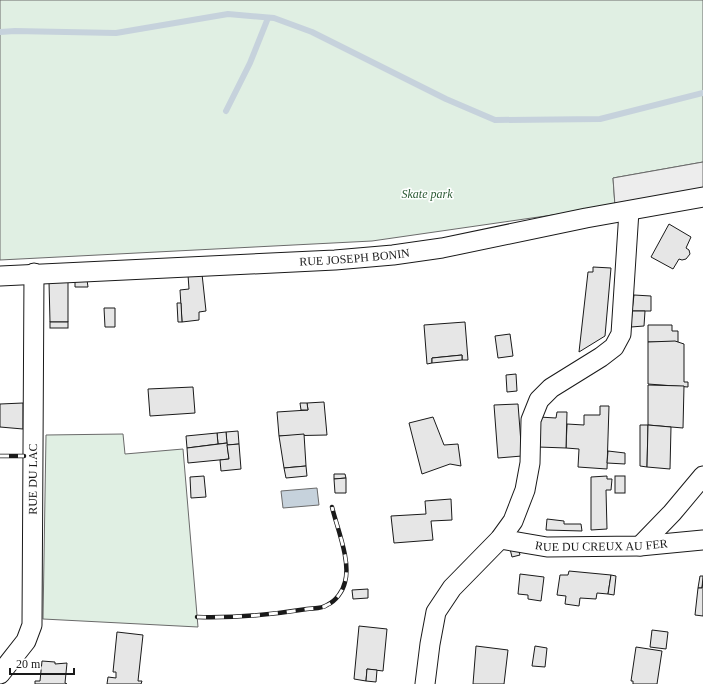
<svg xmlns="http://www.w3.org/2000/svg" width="703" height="684" font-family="Georgia,serif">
<rect width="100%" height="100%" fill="#fff"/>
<g fill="#e0efe3" stroke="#6a6a6a">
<path d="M0 0H703V162L613 178 615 206 372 241 0 260Z"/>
<path d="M123 434 125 454 183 449 198 627 43 619 46 435Z"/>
</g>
<path fill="#ededed" stroke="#6a6a6a" d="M703 162V189L615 206 613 178Z"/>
<path fill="#c6d2dc" stroke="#6a6a6a" d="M317 488 319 505 283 508 281 491Z"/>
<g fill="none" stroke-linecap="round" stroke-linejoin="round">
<g stroke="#c6d2dc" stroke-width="6">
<path d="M0 32 15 31 116 33 228 14 274 18 312 32 446 99 495 120 600 119 703 93"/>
<path d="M226 111 250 63 268 18"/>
</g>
</g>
<g fill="#e6e6e6" stroke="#1a1a1a">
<path d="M669 224 691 237 686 248 689 250 690 254 686 259 682 260 679 259 673 269 651 257Z"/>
<path d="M593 267 611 268 605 336 579 352 588 272H593Z"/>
<path d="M202 274 206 311 199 312V320L182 322 180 290 189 289 188 275Z"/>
<path d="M87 280 88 287H75V281Z"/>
<path d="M68 281V322H50L49 282Z"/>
<path d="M634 295 651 296V311H632Z"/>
<path d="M177 303H181L182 322H178Z"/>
<path d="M104 308H115V327H105Z"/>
<path d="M632 311H645L644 326 631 327Z"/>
<rect x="50" y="322" width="18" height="6"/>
<path d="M465 322 468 360H462V355L432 358V363L427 364 424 325Z"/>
<path d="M648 325H672V331H678V342H648Z"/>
<path d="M510 334 513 356 498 358 495 336Z"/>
<path d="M675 341 684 344V382H688V387L648 384V342Z"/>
<path d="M462 355V360L432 363V358Z"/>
<path d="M516 374 517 391 507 392 506 375Z"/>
<path d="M648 385 684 386 683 428 648 425Z"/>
<path d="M193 387 195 413 150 416 148 389Z"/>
<path d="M324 402 327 435 279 436 277 412 308 410 307 403Z"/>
<path d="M23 403V429L0 427V404Z"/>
<path d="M300 403H307L308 410H301Z"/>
<path d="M518 404 522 456 498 458 494 405Z"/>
<path d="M600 406H609L607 469 578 467 579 449 566 448 567 424 584 425V415H600Z"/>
<path d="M557 412H567L566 448 538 447 539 417 556 418Z"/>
<path d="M433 417 444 445 458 444 461 466 450 464 422 474 409 423Z"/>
<path d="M640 425H648L647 467 640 466Z"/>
<path d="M648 425 671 427 670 469 647 467Z"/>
<path d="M238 431 239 444 227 445 226 432Z"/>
<path d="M226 432 227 443 218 444 217 433Z"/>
<path d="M217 433 218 444 187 448 186 436Z"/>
<path d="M304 434 306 466 284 468 279 436Z"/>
<path d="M227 443 229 459 188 463 187 448Z"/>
<path d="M239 444 241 469 221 471 220 460 229 459 227 445Z"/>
<path d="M608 451 625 453V464L607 463Z"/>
<path d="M306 466 307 476 286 478 284 468Z"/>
<path d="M334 474H345L346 478 334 479Z"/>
<path d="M204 476 206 497 191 498 190 477Z"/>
<path d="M607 476V479H612L611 490H606L607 529 591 530V477Z"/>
<rect x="615" y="476" width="10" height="17"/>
<path d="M346 478V493H335L334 479Z"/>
<path d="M451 499 452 520 431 521 433 540 394 543 391 516 426 514 425 501Z"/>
<path d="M547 519 564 521V524H581L582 531 546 530Z"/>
<path d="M518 548 520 555 512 557 510 549Z"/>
<path d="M569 571 611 575 608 594 597 593 596 599 580 598 579 606 565 604 566 596 557 595 560 575H568Z"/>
<path d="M520 574 544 577 541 601 528 599V595L518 594Z"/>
<path d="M611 575 616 576 614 595 608 594Z"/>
<path d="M700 576H703L702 588H698Z"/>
<path d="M703 582V616L695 615 698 588H702Z"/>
<path d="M368 589V598L353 599 352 590Z"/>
<path d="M359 626 387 629 383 671 367 669 366 681 354 679Z"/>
<path d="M652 630 668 632 666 649 650 647Z"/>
<path d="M117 632 143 635 138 681H142L141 684H107L108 677 116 678V672H113Z"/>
<path d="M476 646 508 650 504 684H473Z"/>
<path d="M535 646 547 648 545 667 532 666Z"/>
<path d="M636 647 662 651 657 684H633V681H631Z"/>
<path d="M42 661 55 662V664L67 663 65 683 67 684H35V681H40Z"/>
<path d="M367 669 377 670 376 682 366 681Z"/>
</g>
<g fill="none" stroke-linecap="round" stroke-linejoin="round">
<g stroke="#1a1a1a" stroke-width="21">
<g id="minor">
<path id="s1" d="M0 276 335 260 393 255 442 248 586 218 703 197"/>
<path id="s2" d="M500 539 547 547 640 546 703 540"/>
<path d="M640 546 672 513 703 476"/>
<path id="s3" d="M0 674 26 641 32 625 34 273"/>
<path d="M425 684 430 644 436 612 452 588 500 539 513 521 525 490 530 463 531 420 539 400 551 388 601 357 614 347 621 334 629 211"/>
</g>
</g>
<use href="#minor" stroke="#fff" stroke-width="19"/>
<g stroke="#1a1a1a" stroke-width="4.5">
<g id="rail">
<path d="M0 456H24"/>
<path d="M197 617C234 618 270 615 307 609 313 608 322 609 327 605 336 601 343 591 345 582 351 561 337 528 332 507"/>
</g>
</g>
<use href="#rail" stroke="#fff" stroke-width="3" stroke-dasharray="9" stroke-linecap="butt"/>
</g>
<g text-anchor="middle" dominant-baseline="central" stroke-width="3" stroke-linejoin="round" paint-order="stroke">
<g font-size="12" font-style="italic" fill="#2b5a34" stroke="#fff">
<text x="427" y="194">Skate park</text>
</g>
<g font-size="12" fill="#1a1a1a" stroke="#fff">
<text stroke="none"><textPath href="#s1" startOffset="355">RUE JOSEPH BONIN</textPath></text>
<text stroke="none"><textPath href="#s3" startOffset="205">RUE DU LAC</textPath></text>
<text stroke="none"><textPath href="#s2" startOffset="102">RUE DU CREUX AU FER</textPath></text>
</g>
</g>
<path d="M10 668v6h64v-6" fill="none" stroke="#1a1a1a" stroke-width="2"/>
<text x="16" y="668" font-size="12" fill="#1a1a1a" stroke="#ffffff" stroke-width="3" paint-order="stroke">20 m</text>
</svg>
